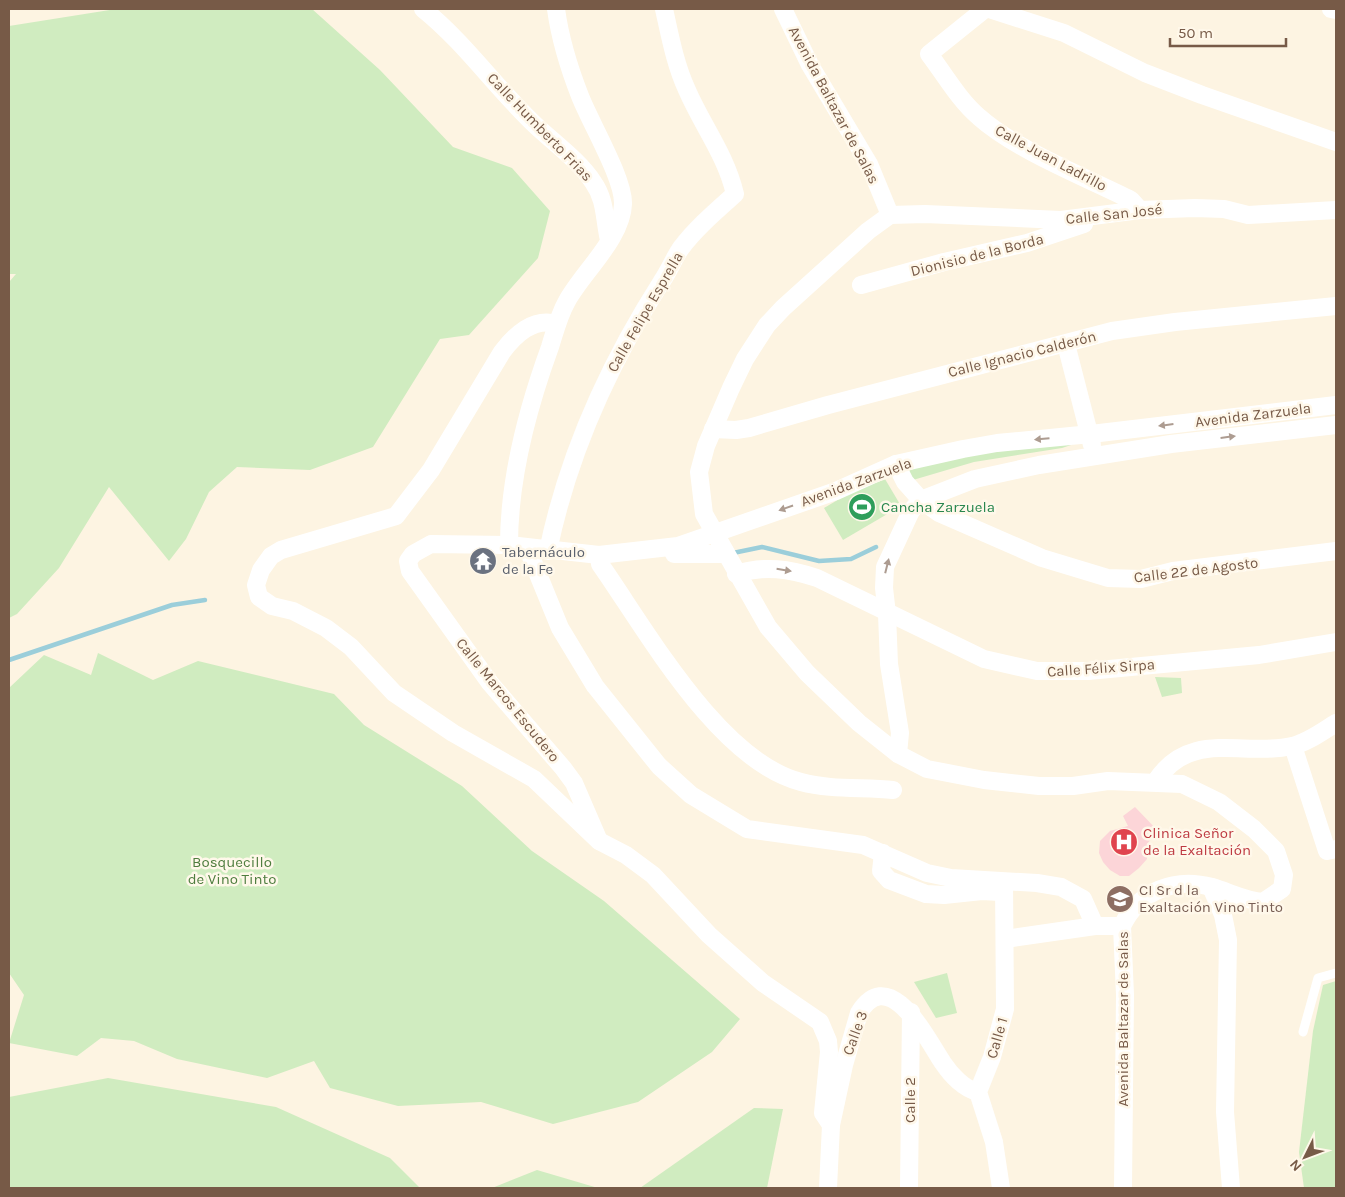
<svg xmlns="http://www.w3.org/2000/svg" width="1345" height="1197" font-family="Karla,sans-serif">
<rect width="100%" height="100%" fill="#fdf4e2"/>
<path fill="#fcd5d8" d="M1135 807 1158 831 1147 844V859L1139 868 1129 876H1120L1110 870 1103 862 1099 853 1100 841 1110 831 1128 826 1123 816Z"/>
<g fill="#d0ecc0">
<path d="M116 9H312L380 70 453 147 512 168 550 211 538 258 469 335 440 339 373 447 310 470 237 467 209 492 186 539 169 561 109 487 59 568 17 614 9 618V282L16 274H9V26Z"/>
<path d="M1074 444 1062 448 974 462 913 480 906 466 929 456Z"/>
<path d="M882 474 901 506 843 540 824 508Z"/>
<path d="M98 653 153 680 198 661 334 694 364 725 462 786 532 851 604 901 740 1019 712 1052 638 1102 553 1124 481 1102 398 1106 330 1088 314 1061 267 1078 177 1059 134 1041 101 1038 77 1056 9 1043 24 995 9 973V688L44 655 91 675Z"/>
<path d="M1155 677 1181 678 1182 693 1162 697Z"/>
<path d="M947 973 957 1013 936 1018 914 982Z"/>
<path d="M1336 981V1188H1304L1299 1152 1313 1031 1323 985Z"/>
<path d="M108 1078 276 1107 390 1158 420 1188H9V1097Z"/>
<path d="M754 1108 783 1109 767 1188H640Z"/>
<path d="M537 1170 598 1188H492Z"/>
</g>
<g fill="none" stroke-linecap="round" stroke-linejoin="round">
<g stroke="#9bceda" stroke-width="4.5">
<path d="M733 553 762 547 819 561 851 559 876 547"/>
<path d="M9 660 172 605 205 600"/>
</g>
<path stroke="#fff" stroke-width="9" d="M1303 1032 1318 978 1336 973"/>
<g stroke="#fff" stroke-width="18">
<path d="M423 9C464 42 493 84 531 121 550 140 579 160 593 182 606 200 604 219 609 240"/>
<path d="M783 9 810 65 869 164 890 215"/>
<path d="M985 9 929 54C945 75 959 100 979 117 1016 150 1085 177 1131 200L1140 210"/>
<path d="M989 9 1064 33 1145 73 1202 95 1336 142"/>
<path d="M1331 9 1336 10"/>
<path d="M861 285 944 262 1027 243 1084 224"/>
<path d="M557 324C533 317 515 335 502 352L431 470 396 516 281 550 271 556 261 570 256 585 259 597 272 606 293 611 326 628 351 647 394 693 453 733 534 779 599 841 626 855 653 875 709 935 763 983 820 1022 828 1041 829 1052 823 1113 831 1125"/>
<path d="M1066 344 1092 445"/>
<path d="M713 429 736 430 749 428 828 405 1112 331 1175 322 1336 306"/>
<path d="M896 464 905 482 921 500 939 513 1042 558 1108 578 1141 579 1173 571 1336 551"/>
<path d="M509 545C509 478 527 410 550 347 555 331 559 315 567 301 583 272 622 238 623 204 624 179 590 122 580 96 569 68 560 38 556 9"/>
<path d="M531 548V557L560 628 595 686 659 766 691 795 747 829 863 845 927 873 951 878 1037 883 1061 887 1083 899 1095 926"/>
<path d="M548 551C568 454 609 364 662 281 669 271 674 258 681 248 696 228 716 211 735 194 726 155 702 125 687 90 675 64 670 36 664 9"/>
<path d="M674 554H725"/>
<path d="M599 555 600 564C647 631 719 761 801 782 830 790 863 787 893 790"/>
<path d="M736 574C764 565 790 569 817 578L984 659 1037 671H1088L1259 655 1336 642"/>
<path d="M1293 746 1327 851 1336 849"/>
<path d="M898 754 900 733 889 664 887 614 884 588 885 567 911 511 921 500 975 479 1039 465 1171 444 1336 425"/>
<path d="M1156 781C1190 729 1243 757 1292 746 1307 743 1323 731 1336 723"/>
<path d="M599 841 574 783 563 768 490 683 410 571 408 561 413 554 431 544 509 545 599 555 678 546 836 491 896 464 963 449 997 443 1091 434 1336 405"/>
<path d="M883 853 881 871 889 880 926 894 944 895 982 891 1000 892"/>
<path d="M1211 887 1223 915 1228 940 1225 1112 1231 1188"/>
<path d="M1005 939 1095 926H1122"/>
<path d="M828 1188 831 1125 844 1065 859 1013C890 962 928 1041 943 1063 951 1075 964 1089 978 1092"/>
<path d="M909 1188 911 1012"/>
<path d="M1001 1188 994 1142 978 1092 992 1057 1005 1009 1004 882"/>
<path d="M1123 1188 1125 995 1122 926C1139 891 1174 877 1212 887 1229 892 1246 901 1263 902L1282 889 1284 875 1276 851 1254 829 1219 802 1182 784 1108 781 1073 786H1039L984 780 927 769 898 754 859 723 807 673 768 627 704 514 699 472 706 446 731 388 745 359 767 325 783 308 868 231 890 215 925 214 1061 220 1140 210 1195 208 1224 209 1248 215 1336 210"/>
</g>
</g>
<defs><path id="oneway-solid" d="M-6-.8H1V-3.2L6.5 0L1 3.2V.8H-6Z" transform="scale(1.25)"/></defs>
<g fill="#ad9c91">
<use href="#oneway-solid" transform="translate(1166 425) rotate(173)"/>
<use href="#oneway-solid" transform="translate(1228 437) rotate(-7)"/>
<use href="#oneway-solid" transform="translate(1042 439) rotate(175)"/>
<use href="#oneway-solid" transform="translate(786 508) rotate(161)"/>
<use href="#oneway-solid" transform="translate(887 566) rotate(-76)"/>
<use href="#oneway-solid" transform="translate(784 570) rotate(9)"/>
</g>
<defs>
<g id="stadium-disc" transform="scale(1.4375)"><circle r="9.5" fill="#2e9e5b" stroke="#fff8ea"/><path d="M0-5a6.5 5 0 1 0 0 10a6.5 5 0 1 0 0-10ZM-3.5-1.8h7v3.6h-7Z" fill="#fff"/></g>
<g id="temple-disc" transform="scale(1.4375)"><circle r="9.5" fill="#6b7280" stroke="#fff8ea"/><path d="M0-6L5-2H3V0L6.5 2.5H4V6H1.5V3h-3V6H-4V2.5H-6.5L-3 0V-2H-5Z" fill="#fff"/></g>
<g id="hospital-disc" transform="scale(1.4375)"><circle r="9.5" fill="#e0444e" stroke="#fff8ea"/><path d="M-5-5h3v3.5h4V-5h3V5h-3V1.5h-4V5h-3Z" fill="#fff"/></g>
<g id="school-disc" transform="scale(1.4375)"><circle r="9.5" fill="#8d6e63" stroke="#fff8ea"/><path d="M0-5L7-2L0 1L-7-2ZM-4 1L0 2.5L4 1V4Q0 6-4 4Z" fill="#fff"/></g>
</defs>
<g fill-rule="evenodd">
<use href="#stadium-disc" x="862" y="507"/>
<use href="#temple-disc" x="483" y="561"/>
<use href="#hospital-disc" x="1124" y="842"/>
<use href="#school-disc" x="1120" y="899"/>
</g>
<g text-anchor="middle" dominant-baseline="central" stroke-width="5" stroke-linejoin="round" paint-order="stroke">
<g font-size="15" fill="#775a47" stroke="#fff8ea">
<text transform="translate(834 105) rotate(62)">Avenida Baltazar de Salas</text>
<text transform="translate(540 127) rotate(46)">Calle Humberto Frias</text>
<text transform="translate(1051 158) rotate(28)">Calle Juan Ladrillo</text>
<text transform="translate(1114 214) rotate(-6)">Calle San José</text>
<text transform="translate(977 255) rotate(-14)">Dionisio de la Borda</text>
<text transform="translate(645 312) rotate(-60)">Calle Felipe Esprella</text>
<text transform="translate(1022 354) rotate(-14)">Calle Ignacio Calderón</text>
<text transform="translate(1253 415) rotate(-7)">Avenida Zarzuela</text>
<text transform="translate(856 482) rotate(-20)">Avenida Zarzuela</text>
<text transform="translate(1196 570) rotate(-7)">Calle 22 de Agosto</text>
<text transform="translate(1101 668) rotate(-4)">Calle Félix Sirpa</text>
<text transform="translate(508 700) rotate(51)">Calle Marcos Escudero</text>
<text transform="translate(1123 1019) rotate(-90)">Avenida Baltazar de Salas</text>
<text transform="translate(855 1033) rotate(-70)">Calle 3</text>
<text transform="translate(997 1038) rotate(-74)">Calle 1</text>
<text transform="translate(910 1100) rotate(-90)">Calle 2</text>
</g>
<g font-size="15" fill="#27864d" stroke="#fff8ea" text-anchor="start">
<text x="881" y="507">Cancha Zarzuela</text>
</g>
<g font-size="15" fill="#5b616d" stroke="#fff8ea" text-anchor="start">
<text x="502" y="552">Tabernáculo<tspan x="502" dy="17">de la Fe</tspan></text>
</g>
<g font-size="15" fill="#be3a42" stroke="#fff8ea" text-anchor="start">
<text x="1143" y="833">Clinica Señor<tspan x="1143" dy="17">de la Exaltación</tspan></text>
</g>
<g font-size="15" fill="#4e7d3e" stroke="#fff8ea">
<text x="232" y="862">Bosquecillo<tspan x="232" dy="17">de Vino Tinto</tspan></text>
</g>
<g font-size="15" fill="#785e54" stroke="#fff8ea" text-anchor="start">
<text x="1139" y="890">CI Sr d la<tspan x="1139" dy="17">Exaltación Vino Tinto</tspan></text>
</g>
</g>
<rect width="1345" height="1197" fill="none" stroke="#775a47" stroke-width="20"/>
<g transform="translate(1305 1157) rotate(228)" stroke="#fff8ea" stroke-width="4" paint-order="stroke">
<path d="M0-4L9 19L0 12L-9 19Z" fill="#775a47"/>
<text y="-8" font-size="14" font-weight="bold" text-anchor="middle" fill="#775a47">N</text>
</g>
<path d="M1170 38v8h116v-8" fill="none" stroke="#775a47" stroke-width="2.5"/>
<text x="1178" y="38" font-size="15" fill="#775a47" stroke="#fff8ea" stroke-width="4" paint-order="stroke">50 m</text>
</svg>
